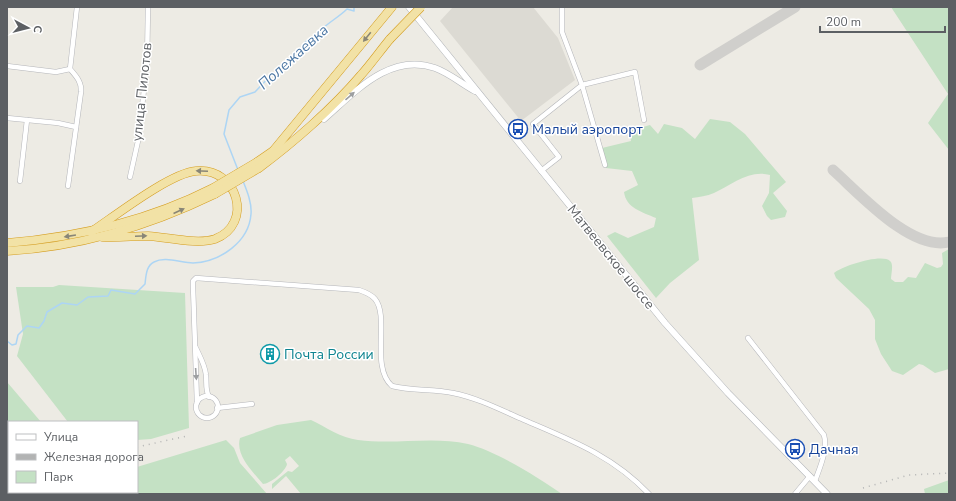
<svg xmlns="http://www.w3.org/2000/svg" width="956" height="501" font-family="'Nunito Sans',sans-serif">
<rect width="100%" height="100%" fill="#edebe4"/>
<path fill="#dcdad3" d="M453 7H533L558 38 575 80 521 121 440 21Z"/>
<g fill="#c4e1c4">
<path d="M891 7H949V150L928 123 948 94Z"/>
<path d="M710 119 730 122 745 134 786 182 773 193 787 211 785 217 771 220 767 216 762 206 769 193 770 175C750 169 731 185 714 193 707 196 699 197 692 198L699 260 670 283 656 298 607 236 615 232 628 238 654 227 656 218C642 212 626 208 624 192L638 185 632 171 606 168 602 148 631 141 629 131 650 125 658 134 664 124 682 128 695 139Z"/>
<path d="M949 249V369L935 373 923 365 919 364 903 375 892 371 881 354 875 339V320L869 309 836 278 834 273C842 266 882 253 890 261 894 264 891 274 891 279L895 282H903L908 277 916 278 925 263 937 268 941 267 943 264 942 253Z"/>
<path d="M59 285 185 293 189 428 151 439 137 440V422H68L17 356 23 334 16 287H53Z"/>
<path d="M7 382 41 422H9V437L7 436Z"/>
<path d="M311 420C326 427 341 438 358 440 395 445 432 436 468 444 496 451 538 477 562 494H301L286 476 272 489V484L288 471 292 472 299 466 290 456 285 460 287 464C286 471 270 484 263 484 253 472 235 455 240 438L277 425Z"/>
<path d="M226 440 234 448 240 463 267 494H129L137 492V467Z"/>
<path d="M949 480V494H925L924 489Z"/>
</g>
<g fill="none" stroke-linecap="round" stroke-linejoin="round">
<g stroke="#add5f4" stroke-width="1.5">
<path d="M238 170 224 134 229 110 240 97 255 92 272 74 280 72 288 59 298 56C302 47 304 38 316 38 319 36 319 33 321 30 329 22 339 17 347 9L354 11V7"/>
<path d="M7 341 12 345 16 344 18 335 27 326 39 328 44 321 47 312 62 303 77 305 88 297 108 296 111 290 135 294 145 284C146 276 146 266 154 262 165 256 181 263 193 263 220 262 249 242 251 214 252 203 247 191 243 181"/>
</g>
<g stroke="#d0cfcc" stroke-width="11">
<path d="M700 65 795 7"/>
<path d="M833 170C860 194 911 251 949 242"/>
</g>
<g stroke="#b5b6ba" stroke-width="5.5">
<g id="minor">
<path d="M7 66 56 72 70 69"/>
<path d="M7 118 58 123 76 127"/>
<path d="M605 165 582 85 635 72 644 120"/>
<path d="M541 171 559 157 533 124 582 85 562 32V7"/>
<path d="M130 177 138 141 147 64 148 7"/>
<path d="M20 181 27 120"/>
<path d="M68 186 81 92C82 82 76 76 70 69L77 7"/>
<path d="M748 338 824 435C828 450 820 467 815 481"/>
<path d="M196 348C200 357 205 365 206 375 207 383 205 389 209 397"/>
<circle cx="207" cy="407" r="11"/>
<path d="M197 403 193 286V281L196 278 359 290C365 292 371 294 375 299 390 317 370 367 392 386 412 391 433 389 453 393 478 398 501 410 524 420 571 440 613 456 649 494"/>
<path d="M217 408 252 404"/>
<path d="M795 494 810 476"/>
</g>
</g>
<g stroke="#b3b6ba" stroke-width="7">
<g id="secondary">
<path d="M409 7 665 323 728 393 827 494"/>
<path d="M324 119C355 92 390 52 435 68 449 73 462 84 475 91"/>
</g>
</g>
<g stroke="#d49c1d" stroke-width="9">
<g id="trunk">
<path d="M273 151 392 7"/>
<path d="M257 162 273 151"/>
<path d="M259 168C293 143 333 108 361 75 371 64 380 51 390 39"/>
<path d="M91 232C115 216 170 173 196 171 238 167 254 224 215 239 197 245 167 237 148 236 133 236 118 238 102 237"/>
<path d="M7 243C79 237 148 221 213 188"/>
<path d="M7 251C81 247 149 226 215 194"/>
</g>
</g>
<use href="#minor" stroke="#fff" stroke-width="4.5"/>
<use href="#secondary" stroke="#fff" stroke-width="6"/>
<use href="#trunk" stroke="#f2e2a6" stroke-width="8"/>
<g stroke="#b2b3b3" stroke-width="1.5" stroke-dasharray="1 5" stroke-linecap="butt">
<path d="M7 444H9"/>
<path d="M137 447 187 436"/>
<path d="M863 488 909 475 949 473"/>
</g>
<g stroke="#d49c1d" stroke-width="9" stroke-linecap="butt">
<g id="trunk-bridge">
<path d="M390 39 421 7"/>
<path d="M213 188 257 162"/>
<path d="M215 194 259 168"/>
</g>
</g>
<use href="#trunk-bridge" stroke="#f2e2a6" stroke-width="8"/>
</g>
<defs><path id="oneway-solid" d="M-6-.8H1V-3.2L6.5 0L1 3.2V.8H-6Z"/></defs>
<g fill="#898677">
<use href="#oneway-solid" transform="translate(367 37) rotate(129)"/>
<use href="#oneway-solid" transform="translate(202 171) rotate(-178)"/>
<use href="#oneway-solid" transform="translate(179 211) rotate(-24)"/>
<use href="#oneway-solid" transform="translate(70 236) rotate(171)"/>
<use href="#oneway-solid" transform="translate(141 236) rotate(-2)"/>
</g>
<g fill="#9d9fa1">
<use href="#oneway-solid" transform="translate(350 96) rotate(-41)"/>
<use href="#oneway-solid" transform="translate(196 374) rotate(86)"/>
</g>
<defs>
<g id="bus-ring" transform="scale(1)"><circle r="9.5" fill="#fff" stroke="#1a4fb4" stroke-width="1.5"/><path d="M-5-6H5V4H4V6H2V4H-2V6H-4V4H-5ZM-3.5-4V0h7V-4ZM-3.5 1.2v1.5H-2V1.2ZM2 1.2v1.5H3.5V1.2Z" fill="#1a4fb4"/></g>
<g id="building-ring" transform="scale(1)"><circle r="9.5" fill="#fff" stroke="#0f9aa8" stroke-width="1.5"/><path d="M-4-6H4V6H1V3H-1V6H-4ZM-2.5-4.3h1.7v1.8h-1.7ZM.8-4.3h1.7v1.8H.8ZM-2.5-1h1.7V.8h-1.7ZM.8-1h1.7V.8H.8Z" fill="#0f9aa8"/></g>
</defs>
<g fill-rule="evenodd">
<use href="#bus-ring" x="518" y="129"/>
<use href="#building-ring" x="270" y="354"/>
<use href="#bus-ring" x="795" y="449"/>
</g>
<g text-anchor="middle" dominant-baseline="central" stroke-width="3" stroke-linejoin="round" paint-order="stroke">
<g font-size="14" fill="#5c5f63" stroke="#fff">
<text transform="translate(142 92) rotate(-84)">улица Пилотов</text>
<text transform="translate(611 257) rotate(51)">Матвеевское шоссе</text>
</g>
<g font-size="14" fill="#164399" stroke="#fff" text-anchor="start">
<text x="532" y="129">Малый аэропорт</text>
<text x="809" y="449">Дачная</text>
</g>
<g font-size="14" fill="#0d838f" stroke="#fff" text-anchor="start">
<text x="284" y="354">Почта России</text>
</g>
<g font-size="15" font-style="italic" fill="#4c77a4" stroke="#fff">
<text transform="translate(293 57) rotate(-42)">Полежаевка</text>
</g>
</g>
<rect width="956" height="501" fill="none" stroke="#5c5f63" stroke-width="16"/>
<rect x="8" y="421" width="130" height="72" fill="#ffffff" stroke="#bebfc1"/>
<rect x="16" y="434" width="20" height="6" fill="#ffffff" stroke="#bebfc1"/>
<text x="44" y="441" font-size="12" fill="#5c5f63">Улица</text>
<rect x="16" y="454" width="20" height="6" fill="#b2b3b3" stroke="#bebfc1"/>
<text x="44" y="461" font-size="12" fill="#5c5f63">Железная дорога</text>
<rect x="16" y="471" width="20" height="12" fill="#c4e1c4" stroke="#bebfc1"/>
<text x="44" y="481" font-size="12" fill="#5c5f63">Парк</text>
<g transform="translate(28 28) rotate(97)" stroke="#ffffff" stroke-width="3" paint-order="stroke">
<path d="M0-3L7 15L0 10L-7 15Z" fill="#5c5f63"/>
<text y="-6" font-size="11" font-weight="bold" text-anchor="middle" fill="#5c5f63">С</text>
</g>
<path d="M820 26v6h125v-6" fill="none" stroke="#5c5f63" stroke-width="2"/>
<text x="826" y="26" font-size="12" fill="#5c5f63" stroke="#ffffff" stroke-width="3" paint-order="stroke">200 m</text>
</svg>
